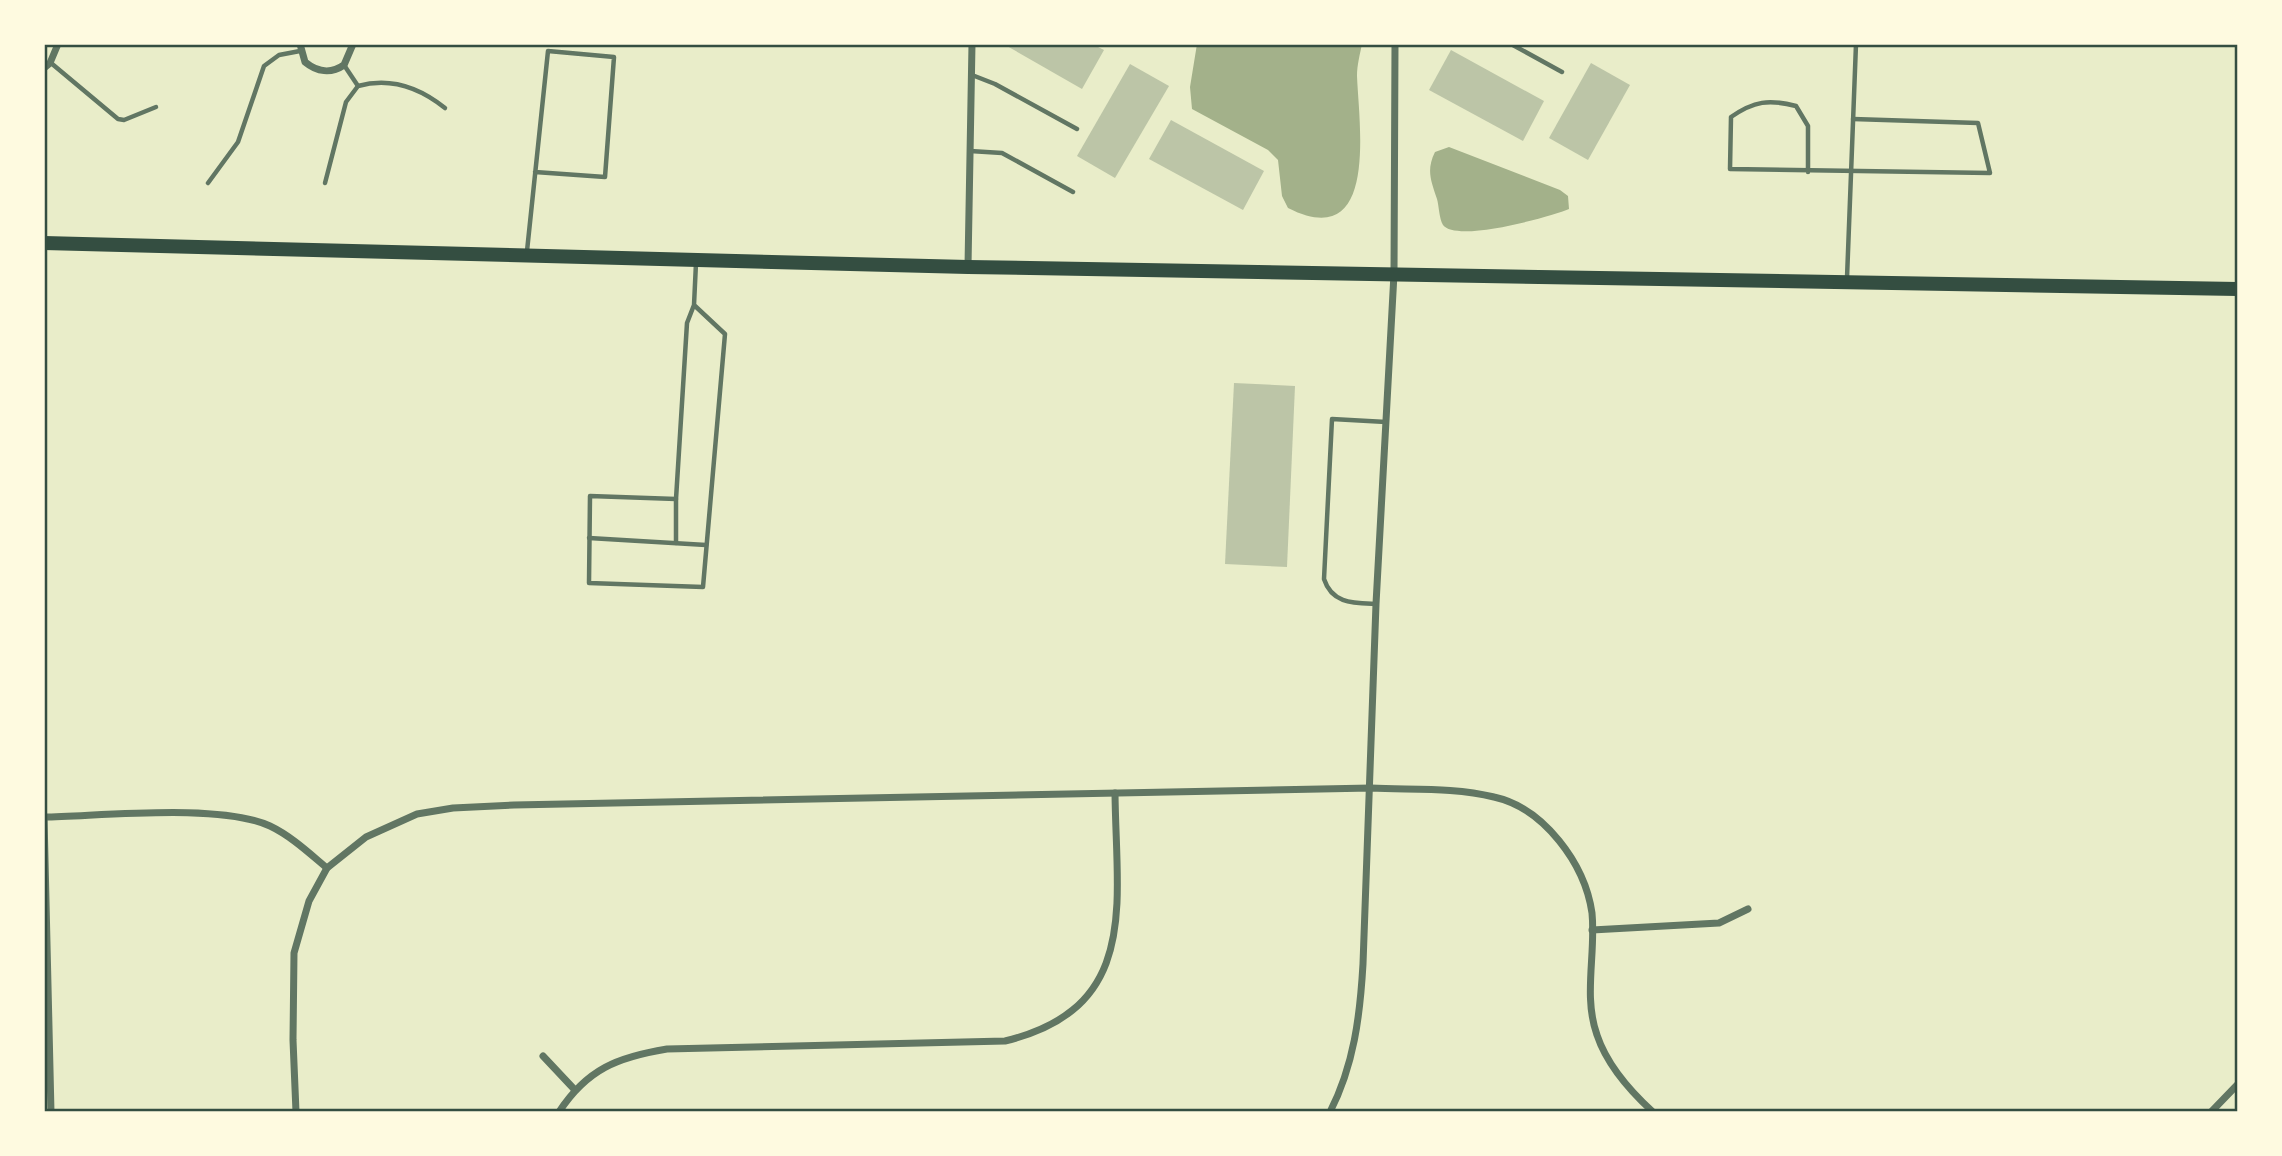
<svg xmlns="http://www.w3.org/2000/svg" width="2282" height="1156" font-family="Overpass,sans-serif">
<rect width="100%" height="100%" fill="#e9edc9"/>
<g fill="#a3b18a">
<path d="M1197 44H1362C1360 54 1357 65 1357 76 1359 125 1379 254 1288 208L1282 196 1278 160 1268 150 1192 109 1190 87Z"/>
<path d="M1449 147 1560 190 1568 196 1569 209C1550 217 1456 243 1443 225 1439 218 1439 206 1437 199 1431 181 1426 170 1435 152Z"/>
</g>
<g fill="#bcc5a7">
<path d="M1008 44H1092L1104 50 1082 89 1007 46Z"/>
<path d="M1451 50 1544 101 1523 141 1429 90Z"/>
<path d="M1591 63 1630 85 1588 160 1549 138Z"/>
<path d="M1130 64 1169 86 1115 178 1077 156Z"/>
<path d="M1171 120 1264 171 1243 210 1149 159Z"/>
<path d="M1234 383 1295 386 1287 567 1225 564Z"/>
</g>
<g fill="none" stroke-linecap="round" stroke-linejoin="round">
<g stroke="#617663" stroke-width="4.5">
<path d="M1511 44 1562 72"/>
<path d="M51 63 118 119 124 120 156 107"/>
<path d="M344 65 358 86"/>
<path d="M972 75 995 84 1077 129"/>
<path d="M970 151 1002 153 1073 192"/>
<path d="M1808 172V126L1796 106C1769 99 1754 101 1731 117L1730 169 1990 173 1978 123 1853 119"/>
<path d="M208 183 238 142 264 66 279 55 300 51"/>
<path d="M325 183 346 102 358 86C390 77 420 88 445 108"/>
<path d="M527 251 548 51 614 57 605 177 535 172"/>
<path d="M1847 278 1856 44"/>
<path d="M694 305 687 323 676 499 590 496 589 583 703 587 725 334 694 305 696 263"/>
<path d="M676 499V543"/>
<path d="M589 538 706 545"/>
<path d="M1376 604C1354 603 1332 604 1324 579L1332 419 1386 422"/>
</g>
<g stroke="#617663" stroke-width="7">
<path d="M300 44 305 62C317 72 331 74 344 65L353 44"/>
<path d="M44 68 50 63 58 44"/>
<path d="M968 266 972 44"/>
<path d="M44 817C102 816 220 803 270 826 291 836 309 853 327 868"/>
<path d="M44 817 51 1112"/>
<path d="M1592 930 1719 923 1748 909"/>
<path d="M543 1056 574 1089"/>
<path d="M296 1112 293 1040 294 953 309 901 327 868 366 837 417 814 453 808 514 805 1371 788C1412 790 1454 787 1494 797 1544 808 1585 864 1592 913 1596 954 1583 996 1597 1035 1607 1065 1630 1091 1653 1112"/>
<path d="M559 1112C587 1069 618 1057 667 1049L1005 1041C1141 1008 1116 903 1115 793"/>
<path d="M1330 1112C1354 1065 1360 1016 1363 964L1376 604 1394 274 1395 44"/>
<path d="M2211 1112 2238 1084"/>
</g>
<path stroke="#344e41" stroke-width="14" d="M44 243 968 267 2238 289"/>
</g>
<rect width="2282" height="1156" fill="none" stroke="#fefae0" stroke-width="91"/>
<rect x="46" y="46" width="2190" height="1064" fill="none" stroke="#344e41" stroke-width="2.5"/>
</svg>
